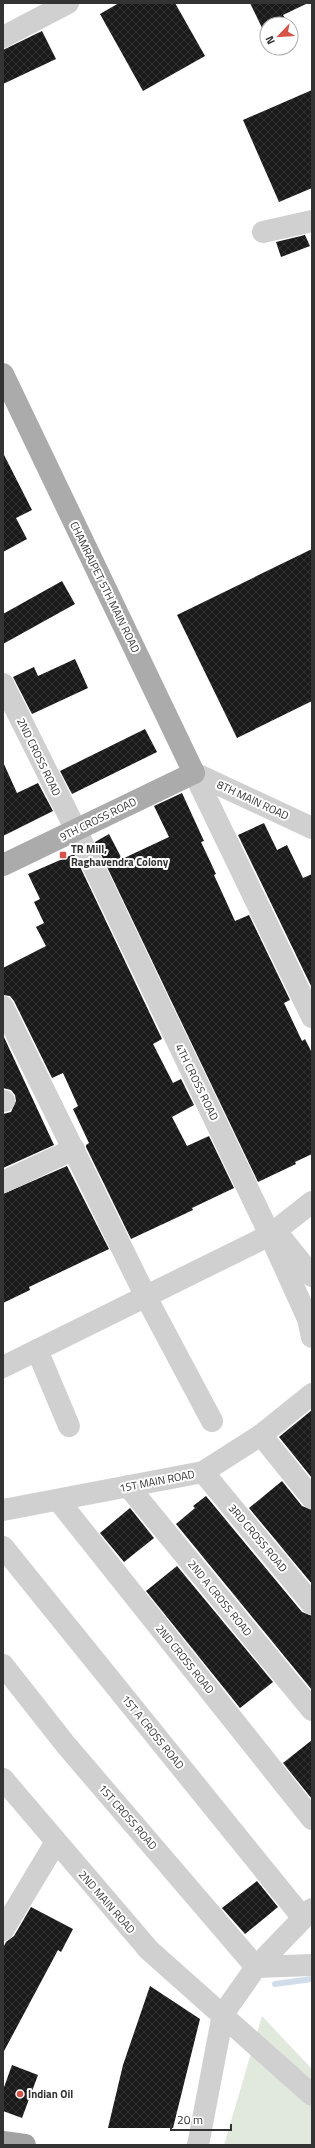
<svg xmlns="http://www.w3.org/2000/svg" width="315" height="2148" font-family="'Titillium Web',sans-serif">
<defs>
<pattern id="building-cross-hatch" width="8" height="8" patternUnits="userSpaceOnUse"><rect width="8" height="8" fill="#1a1a1a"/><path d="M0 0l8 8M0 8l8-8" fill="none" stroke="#333"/></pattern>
</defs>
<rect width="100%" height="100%" fill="#fff"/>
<path fill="#e1e9dd" d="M262 2016 312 2069V2145H224Z"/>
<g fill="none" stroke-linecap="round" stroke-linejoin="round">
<path stroke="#d1ddeb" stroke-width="6" d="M275 1984 312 1979"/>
</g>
<g fill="url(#building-cross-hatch)">
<path d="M119 3H175L205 56 143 91 100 14Z"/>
<path d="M250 3H308L283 15 288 24H267V38Z"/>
<path d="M42 31 56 59 3 84V50Z"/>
<path d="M272 48H288L275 55Z"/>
<path d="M312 90V188L279 202 243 120Z"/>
<path d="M305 235 310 246 281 257 276 242Z"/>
<path d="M3 453 32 510 16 518 27 539 3 552Z"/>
<path d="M312 549V701L237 738 177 615Z"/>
<path d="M62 581 75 604 3 644V614Z"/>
<path d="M75 659 88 688 32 714 13 677 34 667 38 676Z"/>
<path d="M145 729 157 752 72 794 60 771Z"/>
<path d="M3 762 17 793 38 783 53 811 3 836Z"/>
<path d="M182 793 204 841 201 842 216 874 214 875 235 921 249 915 290 1000 284 1003 302 1041 305 1039 312 1053V1154L295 1162 296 1164 258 1182 95 842 109 834 122 859 169 837 154 806Z"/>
<path d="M264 823 277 850 287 845 303 878 312 874V988L238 835Z"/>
<path d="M74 854 162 1039 153 1044 173 1083 181 1079 194 1105 172 1117 187 1146 209 1136 234 1188 192 1208 193 1210 131 1239 86 1147V1145L89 1143 73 1109 78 1106 63 1073 52 1078 14 1001 10 996 3 995V968L46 946 36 927 44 923 34 902 40 899 28 874Z"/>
<path d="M3 1035 54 1145 3 1168V1114L11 1112 16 1101 15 1095 11 1090 3 1088Z"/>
<path d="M67 1166 109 1249 29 1287 30 1290 3 1303V1194Z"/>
<path d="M312 1410V1478L279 1437Z"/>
<path d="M282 1481 302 1506 312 1510V1584L249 1508Z"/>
<path d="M206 1496 302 1612 312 1616V1690L176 1524 195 1508 193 1506Z"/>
<path d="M130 1508 154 1538 124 1562 100 1533Z"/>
<path d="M177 1566 273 1682 240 1708 146 1591Z"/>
<path d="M312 1740V1799L283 1763Z"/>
<path d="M257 1881 278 1907 245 1934 222 1908Z"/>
<path d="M31 1907 73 1929 61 1952 58 1950 3 2053V1948L6 1942 14 1936Z"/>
<path d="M150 1986 200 2019 173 2128H108L123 2065Z"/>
<path d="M12 2065 38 2075 22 2118 3 2111V2090Z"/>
</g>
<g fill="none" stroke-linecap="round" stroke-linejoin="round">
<g stroke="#d0d0d0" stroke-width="22">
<path d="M3 37 68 3"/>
<path d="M263 232 312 221"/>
<path d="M3 684 76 830 270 1235 308 1319 312 1337"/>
<path d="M194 773 312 1017"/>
<path d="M3 1007 146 1297 212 1421"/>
<path d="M3 1101H4"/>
<path d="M3 1182 74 1149"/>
<path d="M279 1235 312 1276"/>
<path d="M37 1350 69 1426"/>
<path d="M3 1367 270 1235 312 1202"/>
<path d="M261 1435 312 1498"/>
<path d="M203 1472 312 1604"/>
<path d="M128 1486 312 1710"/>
<path d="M58 1500 312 1819"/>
<path d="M3 1510 203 1472 261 1435 312 1394"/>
<path d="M3 1547 303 1918"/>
<path d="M3 1665 66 1745 256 1967 312 1965"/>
<path d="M3 1779 149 1950 312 2095"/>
<path d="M3 1930 56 1842"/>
<path d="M198 2145 223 2014 256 1967 312 1909"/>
</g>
<path stroke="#d0d0d0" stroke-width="22" d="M194 773 312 828"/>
<path stroke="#ababab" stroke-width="22" d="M3 374 194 773 3 865"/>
<path stroke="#a2a2a2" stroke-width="22" d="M3 2142 25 2145"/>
</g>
<g fill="#d65348" stroke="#fff" stroke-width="1.5">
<rect x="59" y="851" width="8" height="8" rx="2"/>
<circle cx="20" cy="2094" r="4"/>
</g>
<g text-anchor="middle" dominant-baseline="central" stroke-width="4" stroke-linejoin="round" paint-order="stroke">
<g font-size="11" fill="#333" stroke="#fff">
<text transform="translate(105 587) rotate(64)">CHAMRAJPET 5TH MAIN ROAD</text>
<text transform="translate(39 757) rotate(64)">2ND CROSS ROAD</text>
<text transform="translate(253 800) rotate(25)">8TH MAIN ROAD</text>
<text transform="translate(98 819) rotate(-26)">9TH CROSS ROAD</text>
<text transform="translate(197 1082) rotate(64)">4TH CROSS ROAD</text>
<text transform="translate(157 1481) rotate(-11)">1ST MAIN ROAD</text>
<text transform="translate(258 1538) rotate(50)">3RD CROSS ROAD</text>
<text transform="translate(220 1598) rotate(51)">2ND A CROSS ROAD</text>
<text transform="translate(185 1659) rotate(51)">2ND CROSS ROAD</text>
<text transform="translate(153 1732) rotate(51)">1ST A CROSS ROAD</text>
<text transform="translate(128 1817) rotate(49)">1ST CROSS ROAD</text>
<text transform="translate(107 1902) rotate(49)">2ND MAIN ROAD</text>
</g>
<g font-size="11" font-weight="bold" fill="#333" stroke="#fff" text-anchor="start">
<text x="71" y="849">TR Mill,<tspan x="71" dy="13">Raghavendra Colony</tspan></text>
<text x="28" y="2094">Indian Oil</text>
</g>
</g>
<rect width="315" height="2148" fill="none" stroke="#333333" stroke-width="8"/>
<g transform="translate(279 36) rotate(245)"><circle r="19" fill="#ffffff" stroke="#adadad"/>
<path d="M0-3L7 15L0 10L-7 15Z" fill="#d65348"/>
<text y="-6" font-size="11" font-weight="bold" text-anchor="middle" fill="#333333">N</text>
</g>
<path d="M171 2124v6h60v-6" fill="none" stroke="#333333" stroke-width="2"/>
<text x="177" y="2124" font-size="12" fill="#333333" stroke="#ffffff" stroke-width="3" paint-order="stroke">20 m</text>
</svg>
